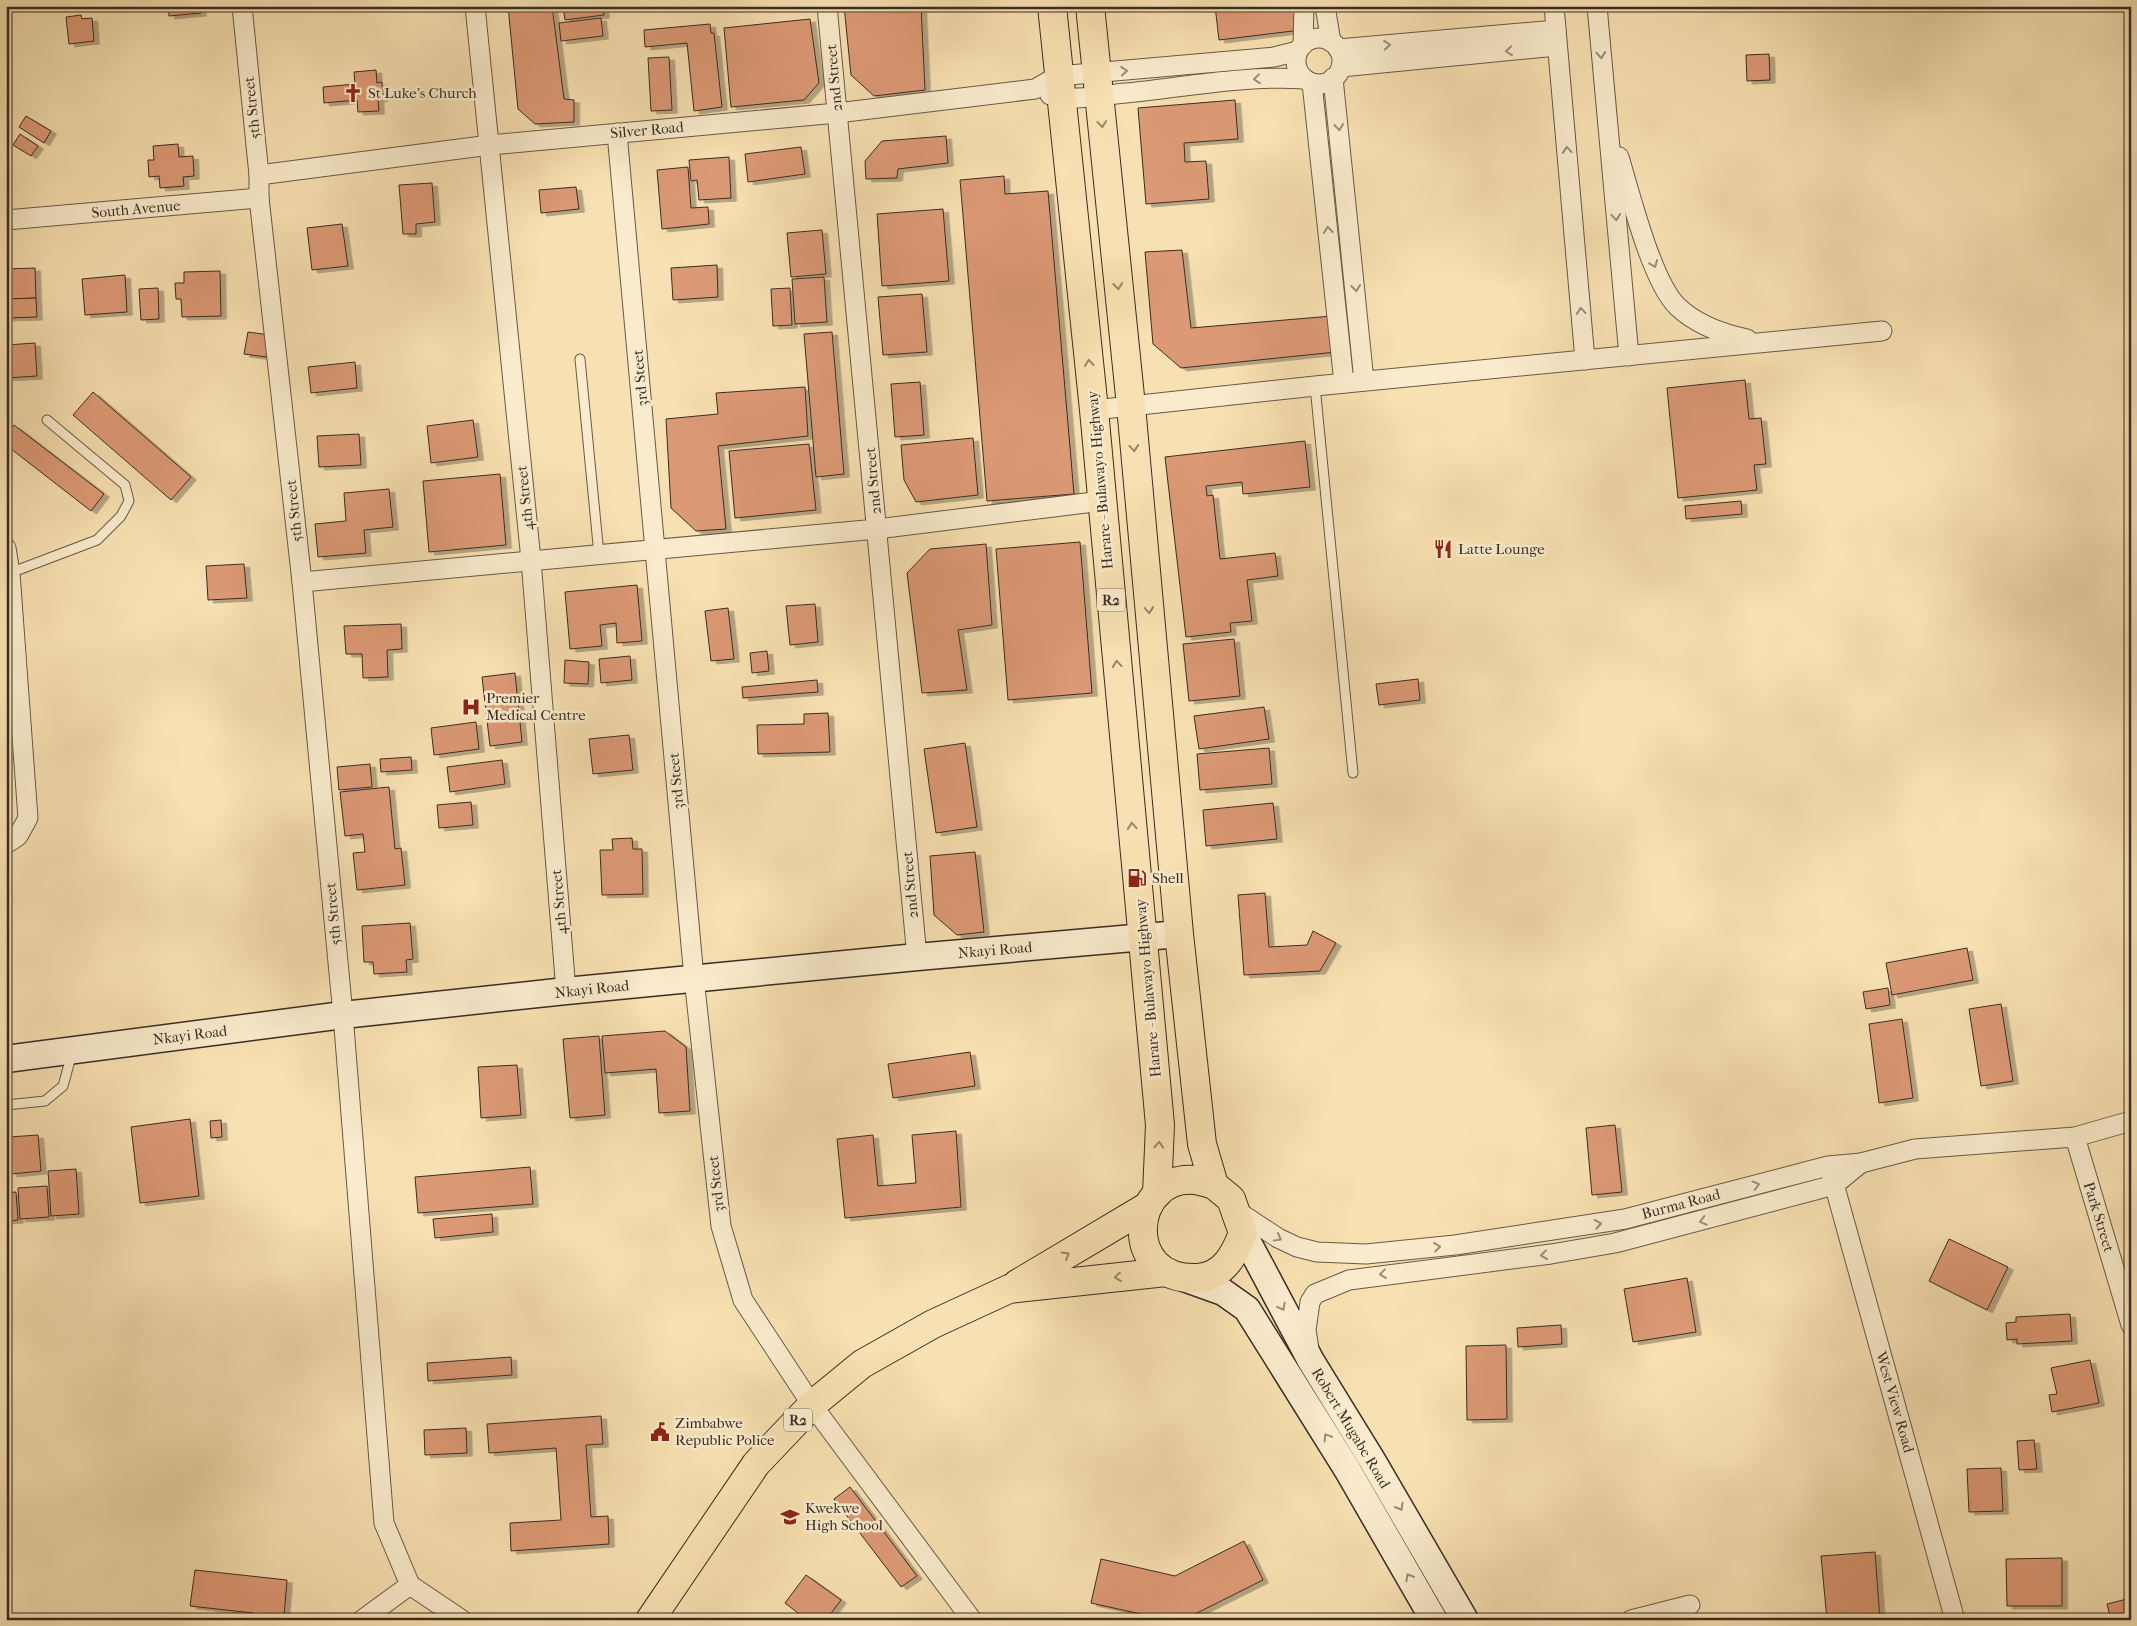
<svg xmlns="http://www.w3.org/2000/svg" width="2137" height="1626" font-family="'IM FELL French Canon',serif">
<defs>
<filter id="shadow"><feDropShadow dx="5.5" dy="3" stdDeviation="0" flood-color="#0004"/></filter>
</defs>
<rect width="100%" height="100%" fill="#f7e0b1"/>
<filter id="stains"><feTurbulence type="fractalNoise" baseFrequency=".004" numOctaves="4"/><feColorMatrix values="0 0 0 0 .2 0 0 0 0 .09 0 0 0 0 .02 0 0 0 .5 -.17"/></filter>
<radialGradient id="worn" r=".72"><stop offset=".6" stop-color="#630" stop-opacity="0"/><stop offset="1" stop-color="#630" stop-opacity=".3"/></radialGradient>
<g fill="#dc9974" stroke="#392c26" filter="url(#shadow)">
<path d="M168 6H200L201 13 169 16Z"/>
<path d="M508 6H552L564 99 574 100V122L535 124 518 109Z"/>
<path d="M563 6H603L604 15 565 20Z"/>
<path d="M844 6H921L925 90 874 96 851 75Z"/>
<path d="M1215 6H1298L1301 30 1219 40Z"/>
<path d="M81 15 82 19 92 18 94 41 69 44 66 17Z"/>
<path d="M601 18 603 36 561 41 559 23Z"/>
<path d="M810 19 819 83 804 100 731 107 724 28Z"/>
<path d="M710 24 711 33H714L722 107 694 111 687 43 645 47 644 30Z"/>
<path d="M1769 54 1770 80 1747 81 1746 55Z"/>
<path d="M669 57 672 110 651 111 648 58Z"/>
<path d="M376 70 377 83 382 82 383 98 378 99 379 111 358 112 357 100 324 103 323 87 355 84 354 72Z"/>
<path d="M1235 100 1238 139 1184 143 1185 162 1206 161 1209 199 1146 204 1138 108Z"/>
<path d="M26 116 51 131 44 143 19 127Z"/>
<path d="M20 134 38 146 31 156 13 145Z"/>
<path d="M946 136 948 163 898 169 897 178 866 179 865 161 882 141Z"/>
<path d="M178 144 179 157 193 156 194 176 183 177 184 186 160 188 159 176 149 177 148 160H154L153 146Z"/>
<path d="M801 147 805 174 748 182 745 154Z"/>
<path d="M729 157 731 198 699 200 697 180 691 181 689 160Z"/>
<path d="M688 167 691 208 708 207 709 224 662 229 657 170Z"/>
<path d="M1004 176 1005 194 1048 191 1074 494 987 501 960 180Z"/>
<path d="M432 183 435 222 416 224V234H403L399 185Z"/>
<path d="M576 187 579 209 541 213 539 190Z"/>
<path d="M943 209 949 281 882 286 877 214Z"/>
<path d="M342 224 348 266 312 270 307 228Z"/>
<path d="M822 230 826 274 791 277 787 233Z"/>
<path d="M1182 250 1191 328 1332 316 1336 352 1181 368 1153 344 1145 252Z"/>
<path d="M717 265 718 297 673 300 671 268Z"/>
<path d="M35 268 36 298 6 299V269Z"/>
<path d="M220 271 221 316 182 317 181 299H176L175 283H184V272Z"/>
<path d="M125 275 127 312 85 315 82 279Z"/>
<path d="M824 277 827 322 795 324 792 279Z"/>
<path d="M158 288 159 319 141 320 139 289Z"/>
<path d="M790 288 792 325 773 326 771 289Z"/>
<path d="M922 294 927 352 883 355 878 297Z"/>
<path d="M36 298 37 317 6 318V299Z"/>
<path d="M248 332 270 335 266 357 244 354Z"/>
<path d="M832 332 844 474 816 477 804 334Z"/>
<path d="M35 343 37 376 6 378V345Z"/>
<path d="M355 362 357 388 311 393 308 367Z"/>
<path d="M1745 380 1749 419 1761 418 1766 464 1754 465 1757 490 1678 498 1667 388Z"/>
<path d="M920 382 924 435 895 437 891 384Z"/>
<path d="M805 387 808 436 718 446 726 529 696 531 671 508 666 419 718 414 716 393Z"/>
<path d="M93 392 191 477 171 500 73 415Z"/>
<path d="M473 420 478 457 431 463 427 426Z"/>
<path d="M14 425 104 494 91 511 6 445V435Z"/>
<path d="M359 434 361 465 319 467 317 436Z"/>
<path d="M973 438 978 495 916 502 904 480 901 445Z"/>
<path d="M1305 441 1310 487 1243 494 1242 482 1206 486 1207 496 1213 495 1220 559 1275 553 1278 576 1247 580 1252 621 1230 623 1231 632 1186 637 1165 457Z"/>
<path d="M809 444 816 510 735 518 729 451Z"/>
<path d="M500 474 506 545 429 552 423 481Z"/>
<path d="M389 489 393 527 364 530 366 553 318 557 315 524 346 521 344 493Z"/>
<path d="M1741 501 1742 514 1686 519 1685 506Z"/>
<path d="M1080 542 1092 693 1008 700 996 549Z"/>
<path d="M986 544 992 625 958 630 967 690 922 693 907 573 930 549Z"/>
<path d="M244 564 247 598 208 600 206 566Z"/>
<path d="M637 585 642 641 617 643 616 623 600 625 602 646 570 649 565 592Z"/>
<path d="M815 604 818 642 790 645 786 606Z"/>
<path d="M728 608 734 659 711 661 705 611Z"/>
<path d="M401 624 402 649 387 650 388 677 363 678 362 654H346L344 626Z"/>
<path d="M1234 639 1240 696 1189 701 1183 644Z"/>
<path d="M767 651 769 671 752 673 750 653Z"/>
<path d="M630 656 632 680 601 683 599 659Z"/>
<path d="M565 660 589 662 588 684 564 683Z"/>
<path d="M515 673 522 742 490 746 482 677Z"/>
<path d="M1418 679 1420 700 1379 705 1376 684Z"/>
<path d="M817 680 818 692 743 698 742 687Z"/>
<path d="M1264 707 1269 739 1199 749 1194 716Z"/>
<path d="M828 713 830 752 758 754 757 725 804 724V714Z"/>
<path d="M476 722 479 749 434 755 431 728Z"/>
<path d="M629 735 633 770 593 774 589 739Z"/>
<path d="M965 743 977 827 936 833 924 749Z"/>
<path d="M1269 748 1272 784 1200 790 1197 754Z"/>
<path d="M411 757 412 770 381 772 380 759Z"/>
<path d="M502 760 505 784 450 792 447 767Z"/>
<path d="M370 764 372 787 339 790 337 767Z"/>
<path d="M389 787 395 849 401 848 405 885 357 890 353 853 365 852 363 834 345 836 340 792Z"/>
<path d="M471 802 473 825 439 828 437 805Z"/>
<path d="M1273 803 1277 839 1206 846 1203 810Z"/>
<path d="M632 838 633 849H642L643 894 602 895 600 850H613L612 839Z"/>
<path d="M975 852 984 932 957 935 934 915 930 856Z"/>
<path d="M1265 893 1269 947 1307 945 1313 931 1336 943 1320 971 1244 975 1238 895Z"/>
<path d="M410 923 413 959 406 960 407 972 374 974 373 962H364L362 926Z"/>
<path d="M1967 948 1973 980 1892 995 1886 963Z"/>
<path d="M1888 988 1890 1005 1866 1009 1863 992Z"/>
<path d="M2001 1004 2013 1081 1981 1086 1969 1009Z"/>
<path d="M1902 1019 1913 1098 1879 1103 1869 1024Z"/>
<path d="M665 1031 686 1047 690 1111 659 1113 656 1069 605 1073 602 1036Z"/>
<path d="M599 1036 605 1115 570 1118 563 1039Z"/>
<path d="M970 1052 975 1086 893 1098 888 1064Z"/>
<path d="M517 1065 521 1115 481 1118 478 1067Z"/>
<path d="M190 1119 199 1196 140 1203 131 1127Z"/>
<path d="M221 1120 222 1137 211 1138 210 1121Z"/>
<path d="M1615 1125 1622 1192 1592 1195 1586 1128Z"/>
<path d="M956 1131 961 1207 845 1218 837 1139 873 1135 878 1186 916 1183 912 1135Z"/>
<path d="M38 1135 41 1171 11 1174 9 1137Z"/>
<path d="M530 1167 533 1204 418 1213 415 1177Z"/>
<path d="M76 1169 79 1214 51 1216 48 1171Z"/>
<path d="M47 1186 49 1217 20 1219 18 1188Z"/>
<path d="M16 1192 18 1220 6 1221V1193Z"/>
<path d="M492 1214 493 1232 435 1238 433 1219Z"/>
<path d="M1949 1239 2008 1267 1987 1310 1929 1281Z"/>
<path d="M1687 1278 1696 1332 1633 1342 1624 1289Z"/>
<path d="M2070 1314 2072 1341 2017 1344V1339L2007 1340 2006 1323 2016 1322V1317Z"/>
<path d="M1561 1325 1562 1344 1518 1347 1517 1328Z"/>
<path d="M1506 1345 1507 1419 1467 1420 1466 1346Z"/>
<path d="M511 1357 512 1375 428 1381 427 1363Z"/>
<path d="M2090 1360 2099 1403 2052 1412 2049 1395 2057 1394 2051 1368Z"/>
<path d="M601 1416 603 1444 586 1445 591 1517 608 1516 609 1544 511 1551 510 1523 561 1520 556 1448 489 1453 487 1424Z"/>
<path d="M466 1428 467 1453 425 1455 424 1430Z"/>
<path d="M2034 1440 2037 1469 2019 1470 2017 1441Z"/>
<path d="M2001 1468 2003 1511 1969 1512 1967 1469Z"/>
<path d="M850 1487 917 1576 901 1587 834 1499Z"/>
<path d="M1244 1541 1263 1580 1183 1620H1168L1091 1603 1101 1559 1175 1576Z"/>
<path d="M1875 1552 1880 1620H1827L1821 1556Z"/>
<path d="M2062 1558V1606H2007L2006 1559Z"/>
<path d="M195 1570 287 1580 284 1617 281 1620H246L253 1613 190 1606Z"/>
<path d="M806 1575 841 1600 826 1620H807L785 1603Z"/>
<path d="M2131 1598V1620H2111L2107 1604Z"/>
</g>
<g fill="none" stroke-linecap="round" stroke-linejoin="round">
<g stroke="#685949" stroke-width="11">
<g id="lane">
<path d="M580 359 599 555"/>
<path d="M1315 386 1353 773"/>
<path d="M10 573 97 540 121 516 129 501 125 485 47 420"/>
<path d="M6 1105 45 1101 63 1086 72 1053"/>
</g>
</g>
<g stroke="#685949" stroke-width="21">
<g id="street">
<path d="M242 6 259 175V198L302 582 343 1015 384 1523 410 1585 462 1620"/>
<path d="M475 6 531 560 566 991"/>
<path d="M827 6 917 957"/>
<path d="M1325 6 1331 42"/>
<path d="M1554 6 1585 360"/>
<path d="M1597 6 1629 356"/>
<circle cx="1319" cy="61" r="23"/>
<path d="M1303 45 1304 6"/>
<path d="M1338 49 1556 30"/>
<path d="M1341 67 1557 46"/>
<path d="M1333 78 1364 381"/>
<path d="M1312 83 1344 383"/>
<path d="M1050 95C1073 102 1102 95 1126 93 1185 87 1246 75 1305 79"/>
<path d="M617 133 694 978 721 1226 743 1300 812 1405 972 1620"/>
<path d="M1619 157C1630 193 1652 283 1678 307 1697 325 1723 334 1747 339"/>
<path d="M259 175 490 145 837 113 1035 89 1058 76 1274 57 1298 51"/>
<path d="M6 220 259 198"/>
<path d="M1094 410 1315 386 1882 331"/>
<path d="M6 548 10 573 28 818 18 836 6 844"/>
<path d="M302 582 877 529 1102 501"/>
<path d="M2075 1137 2131 1325"/>
<path d="M1831 1173 1955 1620"/>
<path d="M1237 1211 1278 1238 1297 1247 1317 1252 1366 1254 1455 1245 1625 1219 1828 1166 1861 1163 1915 1149 2075 1137 2131 1121"/>
<path d="M1309 1349 1306 1330 1310 1302 1315 1294 1349 1280 1551 1254 1615 1243 1834 1185 1861 1163"/>
<path d="M362 1620 410 1585"/>
<path d="M1631 1620 1690 1605"/>
</g>
</g>
<g stroke="#392c26" stroke-width="29">
<g id="secondary">
<path d="M6 1059 343 1015 566 991 917 957 1179 934"/>
<path d="M1243 1233 1311 1361 1372 1460 1465 1620"/>
<path d="M1184 1278 1223 1292 1247 1309 1347 1469 1434 1620"/>
</g>
</g>
<g stroke="#392c26" stroke-width="30">
<g id="highway">
<path d="M1052 6 1094 410 1160 1125 1157 1194"/>
<path d="M1090 6 1131 406 1179 934 1202 1144 1214 1185 1231 1199 1243 1233C1235 1254 1224 1276 1198 1278 1120 1282 1130 1174 1195 1180 1201 1181 1208 1183 1214 1185"/>
<path d="M1017 1284 1148 1206"/>
<path d="M650 1620 756 1464 812 1405 862 1364 933 1324 1009 1289 1166 1272"/>
</g>
</g>
<use href="#lane" stroke="#faebcc" stroke-width="9"/>
<use href="#street" stroke="#faebcc" stroke-width="19"/>
<use href="#secondary" stroke="#faebcc" stroke-width="26"/>
<use href="#highway" stroke="#f7e0b1" stroke-width="28"/>
</g>
<defs><path id="oneway-chevron" d="M-2-3.5L2.5 0L-2 3.5" fill="none" stroke-width="1.6" stroke-linecap="round" stroke-linejoin="round" transform="scale(1.25)"/></defs>
<g stroke="#9a8c79">
<use href="#oneway-chevron" transform="translate(1387 45) rotate(-5)"/>
<use href="#oneway-chevron" transform="translate(1509 51) rotate(175)"/>
<use href="#oneway-chevron" transform="translate(1601 55) rotate(85)"/>
<use href="#oneway-chevron" transform="translate(1124 71) rotate(-5)"/>
<use href="#oneway-chevron" transform="translate(1257 79) rotate(174)"/>
<use href="#oneway-chevron" transform="translate(1339 127) rotate(84)"/>
<use href="#oneway-chevron" transform="translate(1567 150) rotate(-95)"/>
<use href="#oneway-chevron" transform="translate(1616 217) rotate(85)"/>
<use href="#oneway-chevron" transform="translate(1328 230) rotate(-96)"/>
<use href="#oneway-chevron" transform="translate(1654 264) rotate(68)"/>
<use href="#oneway-chevron" transform="translate(1356 288) rotate(84)"/>
<use href="#oneway-chevron" transform="translate(1581 311) rotate(-95)"/>
<use href="#oneway-chevron" transform="translate(1756 1185) rotate(-15)"/>
<use href="#oneway-chevron" transform="translate(1703 1221) rotate(165)"/>
<use href="#oneway-chevron" transform="translate(1598 1224) rotate(-10)"/>
<use href="#oneway-chevron" transform="translate(1278 1238) rotate(29)"/>
<use href="#oneway-chevron" transform="translate(1437 1247) rotate(-6)"/>
<use href="#oneway-chevron" transform="translate(1544 1255) rotate(173)"/>
<use href="#oneway-chevron" transform="translate(1383 1274) rotate(173)"/>
<use href="#oneway-chevron" transform="translate(1282 1307) rotate(62)"/>
<use href="#oneway-chevron" transform="translate(1327 1437) rotate(-122)"/>
<use href="#oneway-chevron" transform="translate(1400 1507) rotate(60)"/>
<use href="#oneway-chevron" transform="translate(1409 1577) rotate(-120)"/>
</g>
<g stroke="#98866c">
<use href="#oneway-chevron" transform="translate(1102 124) rotate(84)"/>
<use href="#oneway-chevron" transform="translate(1118 286) rotate(84)"/>
<use href="#oneway-chevron" transform="translate(1089 363) rotate(-96)"/>
<use href="#oneway-chevron" transform="translate(1134 448) rotate(85)"/>
<use href="#oneway-chevron" transform="translate(1149 610) rotate(85)"/>
<use href="#oneway-chevron" transform="translate(1117 664) rotate(-95)"/>
<use href="#oneway-chevron" transform="translate(1132 826) rotate(-95)"/>
<use href="#oneway-chevron" transform="translate(1159 1145) rotate(-87)"/>
<use href="#oneway-chevron" transform="translate(1066 1255) rotate(-31)"/>
<use href="#oneway-chevron" transform="translate(1118 1277) rotate(174)"/>
</g>
<defs>
<g id="church-bare" transform="scale(1.5)"><path d="M-1.2-6h2.4v3.5h3.3v2.4h-3.3V6h-2.4V-.1h-3.3v-2.4h3.3Z" fill="#8f2418" stroke="#faebcc" stroke-width="2.5" paint-order="stroke"/></g>
<g id="restaurant-bare" transform="scale(1.5)"><path d="M-5-6h1v4h1v-4h1v4h1v-4h1v5L-1.5 .5V6h-2V.5L-5-1ZM5-6V6H3V1.5H1.5Q1.5-4 5-6Z" fill="#8f2418" stroke="#faebcc" stroke-width="2.5" paint-order="stroke"/></g>
<g id="hospital-bare" transform="scale(1.5)"><path d="M-5-5h3v3.5h4V-5h3V5h-3V1.5h-4V5h-3Z" fill="#8f2418" stroke="#faebcc" stroke-width="2.5" paint-order="stroke"/></g>
<g id="fuel-bare" transform="scale(1.5)"><path d="M-5.5-6h7V0h2V4h1.3V-2.5L3-4.5l.8-.8L6-3V5H2.5V1h-1V6h-7ZM-4.2-4.7v3.2H.2V-4.7Z" fill="#8f2418" stroke="#faebcc" stroke-width="2.5" paint-order="stroke"/></g>
<g id="civic-bare" transform="scale(1.5)"><path d="M-.6-6.5H3V-4.5H.6V-3L4-1V1h2V6H-6V1h2V-1L-.6-3ZM-1.2 2.5V6h2.4V2.5Z" fill="#8f2418" stroke="#faebcc" stroke-width="2.5" paint-order="stroke"/></g>
<g id="school-bare" transform="scale(1.5)"><path d="M0-5L7-2L0 1L-7-2ZM-4 1L0 2.5L4 1V4Q0 6-4 4Z" fill="#8f2418" stroke="#faebcc" stroke-width="2.5" paint-order="stroke"/></g>
</defs>
<g fill-rule="evenodd">
<use href="#church-bare" x="353" y="93"/>
<use href="#restaurant-bare" x="1443" y="549"/>
<use href="#hospital-bare" x="471" y="707"/>
<use href="#fuel-bare" x="1137" y="878"/>
<use href="#civic-bare" x="660" y="1432"/>
<use href="#school-bare" x="790" y="1517"/>
</g>
<g text-anchor="middle" dominant-baseline="central" stroke-width="5" stroke-linejoin="round" paint-order="stroke">
<g fill="#faebcc" stroke="#736558" stroke-width="1">
<rect x="1097" y="588.5" width="28" height="23" rx="4"/>
<rect x="784" y="1408.5" width="28" height="23" rx="4"/>
</g>
<g font-size="14" font-weight="bold" fill="#392c26">
<text x="1111" y="600">R2</text>
<text x="798" y="1420">R2</text>
</g>
<g font-size="15" fill="#392c26" stroke="#faebcc">
<text transform="translate(834 78) rotate(-95)">2nd Street</text>
<text transform="translate(252 108) rotate(-96)">5th Street</text>
<text transform="translate(647 130) rotate(-5)">Silver Road</text>
<text transform="translate(136 209) rotate(-5)">South Avenue</text>
<text transform="translate(640 378) rotate(-95)">3rd Steet</text>
<text transform="translate(1100 480) rotate(-95)">Harare - Bulawayo Highway</text>
<text transform="translate(873 481) rotate(-95)">2nd Street</text>
<text transform="translate(525 498) rotate(-96)">4th Street</text>
<text transform="translate(294 511) rotate(-96)">5th Street</text>
<text transform="translate(676 781) rotate(-95)">3rd Steet</text>
<text transform="translate(910 885) rotate(-95)">2nd Street</text>
<text transform="translate(559 902) rotate(-95)">4th Street</text>
<text transform="translate(333 914) rotate(-95)">5th Street</text>
<text transform="translate(995 950) rotate(-5)">Nkayi Road</text>
<text transform="translate(1148 988) rotate(-95)">Harare - Bulawayo Highway</text>
<text transform="translate(592 989) rotate(-6)">Nkayi Road</text>
<text transform="translate(190 1035) rotate(-7)">Nkayi Road</text>
<text transform="translate(716 1184) rotate(-96)">3rd Steet</text>
<text transform="translate(1681 1204) rotate(-15)">Burma Road</text>
<text transform="translate(2099 1217) rotate(73)">Park Street</text>
<text transform="translate(1895 1402) rotate(74)">West View Road</text>
<text transform="translate(1351 1428) rotate(59)">Robert Mugabe Road</text>
</g>
<g font-size="15" fill="#392c26" stroke="#faebcc" text-anchor="start">
<text x="368" y="93">St Luke's Church</text>
<text x="1458" y="549">Latte Lounge</text>
<text x="486" y="698">Premier<tspan x="486" dy="17">Medical Centre</tspan></text>
<text x="1152" y="878">Shell</text>
<text x="675" y="1423">Zimbabwe<tspan x="675" dy="17">Republic Police</tspan></text>
<text x="805" y="1508">Kwekwe<tspan x="805" dy="17">High School</tspan></text>
</g>
</g>
<rect width="2137" height="1626" fill="none" stroke="#f7e0b1" stroke-width="25"/>
<rect x="8" y="8" width="2122" height="1611" fill="none" stroke="#392c26" stroke-width="2.5"/>
<rect x="12" y="12" width="2112" height="1601" fill="none" stroke="#392c26"/>
<rect width="100%" height="100%" filter="url(#stains)"/>
<rect width="100%" height="100%" fill="url(#worn)"/>
</svg>
